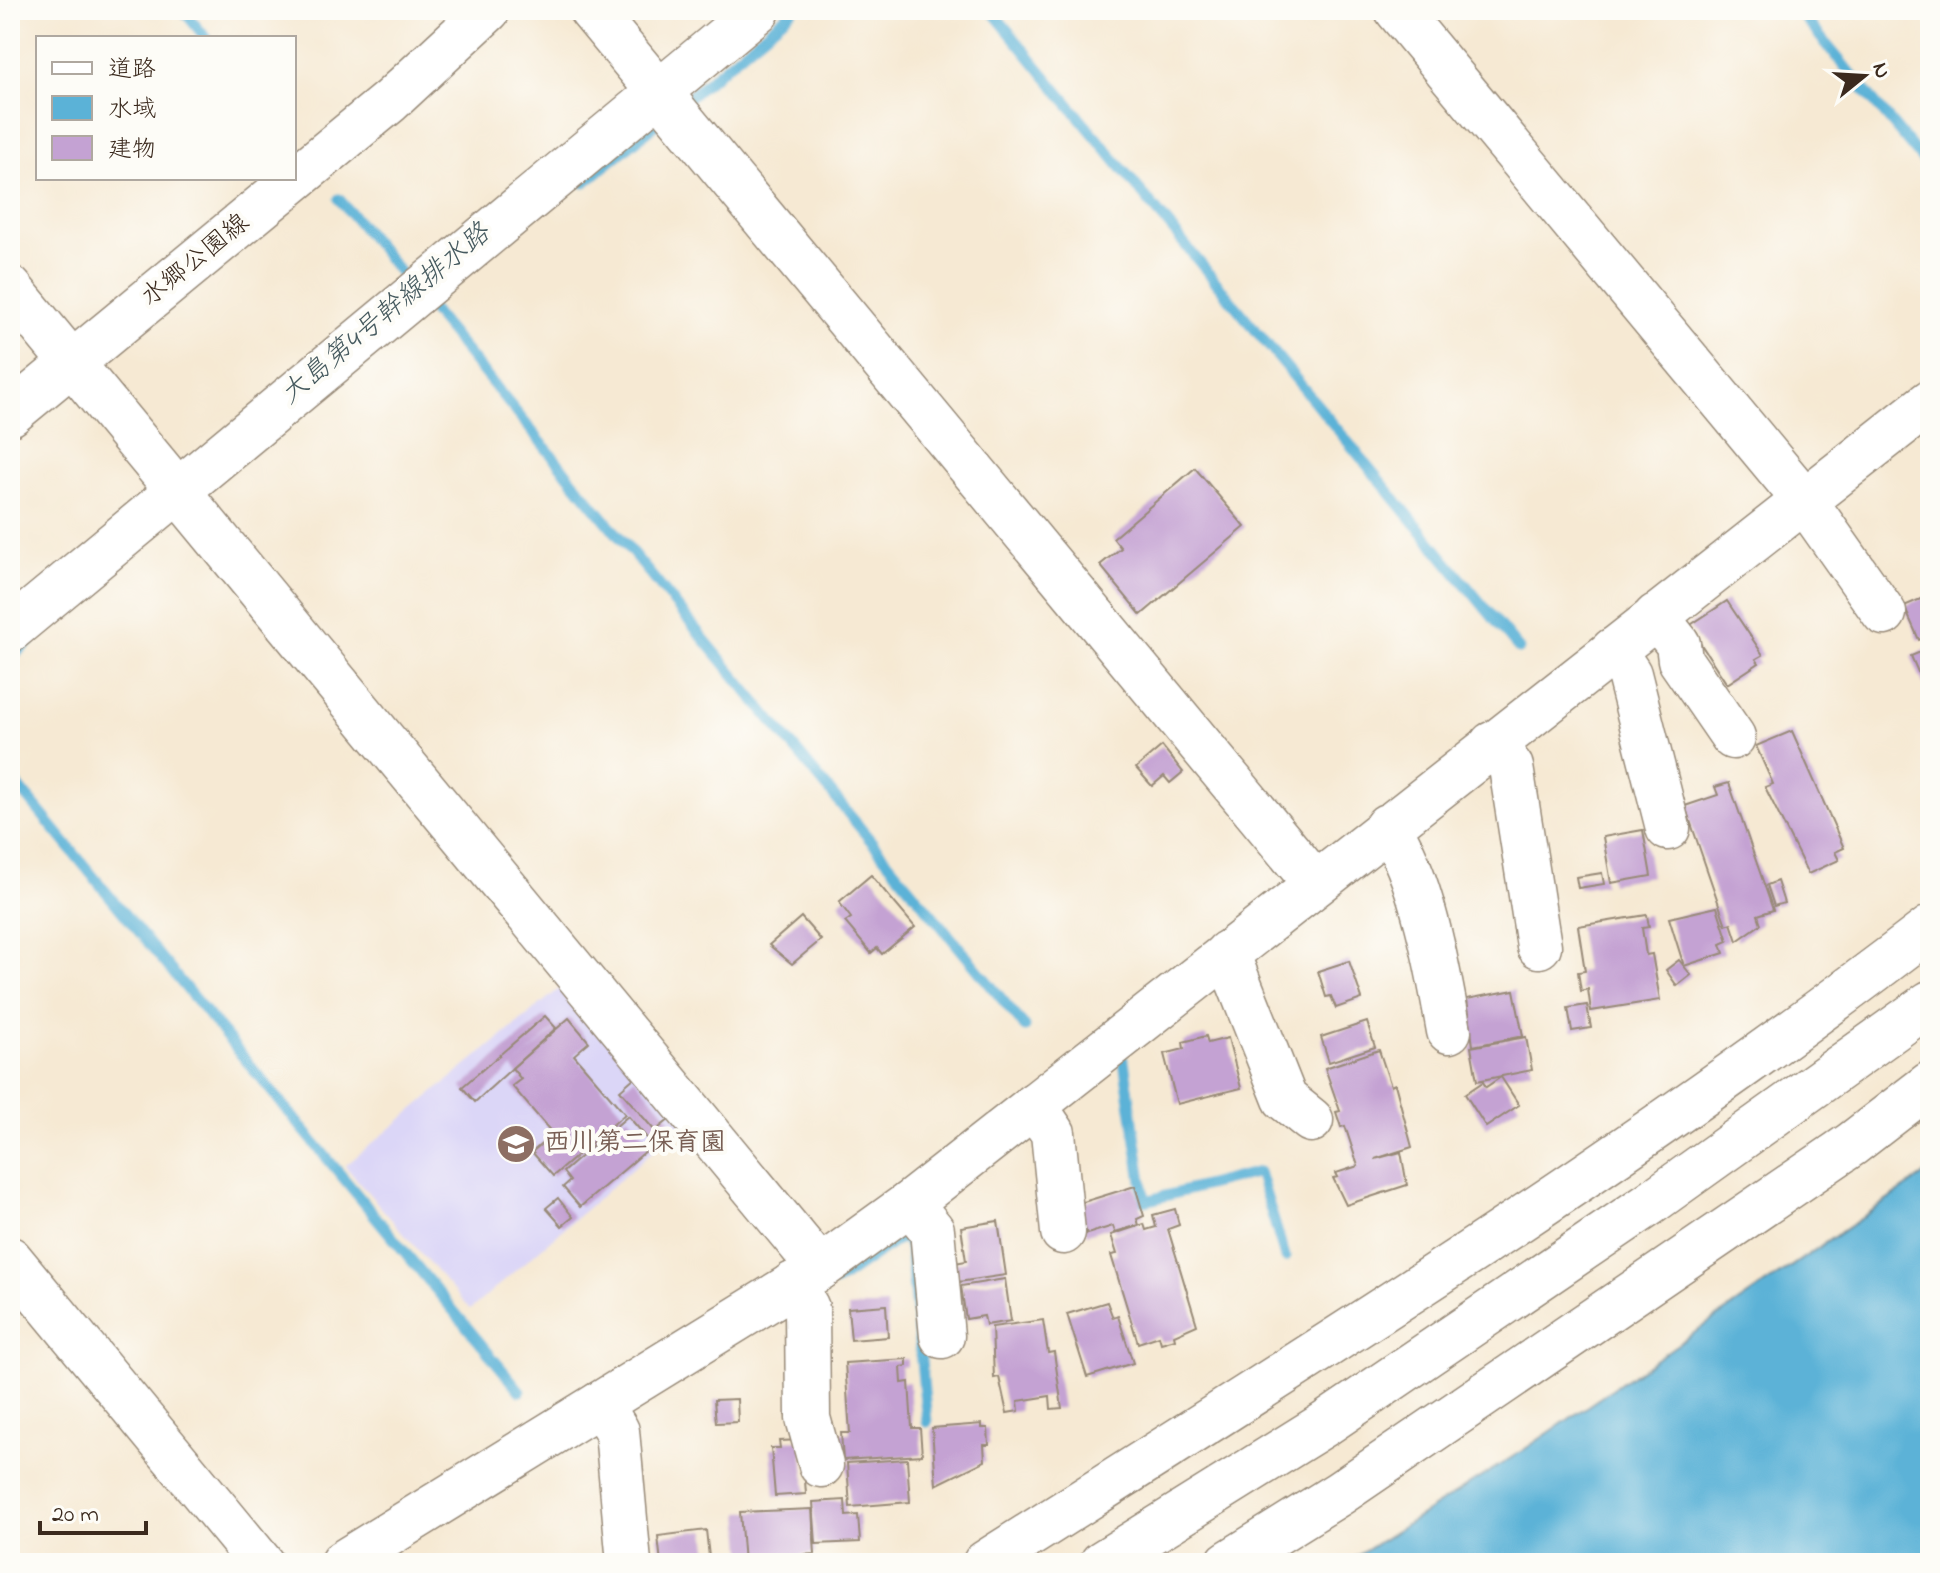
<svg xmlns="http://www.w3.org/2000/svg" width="1940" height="1573" font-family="'Indie Flower','Klee One',sans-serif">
<rect width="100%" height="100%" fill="#fdfcf7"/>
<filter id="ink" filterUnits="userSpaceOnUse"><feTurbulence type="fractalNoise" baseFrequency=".0125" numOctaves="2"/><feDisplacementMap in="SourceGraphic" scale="16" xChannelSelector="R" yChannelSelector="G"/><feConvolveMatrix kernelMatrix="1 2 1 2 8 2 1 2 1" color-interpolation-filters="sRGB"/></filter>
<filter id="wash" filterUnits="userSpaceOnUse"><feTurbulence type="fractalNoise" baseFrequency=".006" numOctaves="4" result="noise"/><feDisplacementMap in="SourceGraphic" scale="32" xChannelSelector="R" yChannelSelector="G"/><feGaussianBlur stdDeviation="1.8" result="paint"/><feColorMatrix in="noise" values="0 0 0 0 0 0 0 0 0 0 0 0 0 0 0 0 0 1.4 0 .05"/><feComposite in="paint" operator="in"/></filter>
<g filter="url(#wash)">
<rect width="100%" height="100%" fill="#f6e9d3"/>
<path fill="#dbd6f7" d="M570 980 686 1122 470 1310 345 1166Z"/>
<path fill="#5bb2d7" stroke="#4b6e7a" stroke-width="2" d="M1930 1171V1563H1346L1525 1449Z"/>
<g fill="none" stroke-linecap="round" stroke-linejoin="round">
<g stroke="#5bb2d7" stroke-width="11">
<path d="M183 10 206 38"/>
<path d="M991 10 1519 649"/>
<path d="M1798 10 1930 169"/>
<path d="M680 105 793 10"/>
<path d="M584 183 667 115"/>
<path d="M339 199 406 280"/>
<path d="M430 308 1025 1027"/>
<path d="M10 658 31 640"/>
<path d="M10 776 520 1391"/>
<path d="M1124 1061 1145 1201 1259 1172 1285 1257"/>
<path d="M904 1235 910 1247 927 1422"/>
<path d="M836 1282 907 1233"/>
</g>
</g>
<g id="blocks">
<g fill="#c4a2d3">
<path d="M1195 468 1245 527 1141 615 1100 565 1121 548 1113 538Z"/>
<path d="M1930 595V635L1919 640 1904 606Z"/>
<path d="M1727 601 1763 655 1756 659 1759 663 1727 684 1689 626Z"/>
<path d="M1930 648V686L1925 688 1911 656Z"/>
<path d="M1792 731 1844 848 1835 852 1839 860 1808 874 1765 787 1773 784 1756 746Z"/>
<path d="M1162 746 1183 772 1170 783 1164 776 1152 786 1136 768Z"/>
<path d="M1729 783 1773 910 1758 915 1761 924 1737 941 1731 923 1726 925 1685 806 1718 795 1715 787Z"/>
<path d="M1643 830 1651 876 1611 883 1603 837Z"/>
<path d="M1602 873 1604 884 1578 888 1576 877Z"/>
<path d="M871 875 915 927 882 954 877 948 871 953 845 922 851 918 839 902Z"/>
<path d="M1777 881 1784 903 1774 906 1767 885Z"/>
<path d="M1717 907 1728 941 1721 944 1724 953 1684 966 1669 918Z"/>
<path d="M1647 915 1649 927 1642 928 1646 955 1652 954 1660 1000 1591 1011 1588 989 1581 991 1578 972 1585 971 1578 926Z"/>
<path d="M801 917 821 940 792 964 769 945Z"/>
<path d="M1679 960 1691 975 1677 986 1666 970Z"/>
<path d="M1349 961 1362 999 1336 1008 1331 996 1326 997 1318 971Z"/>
<path d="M1514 990 1523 1036 1473 1046 1467 999Z"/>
<path d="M1587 1005 1591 1028 1572 1031 1568 1008Z"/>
<path d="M545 1016 556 1028 475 1102 462 1087Z"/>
<path d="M569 1018 589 1042 574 1055 625 1114 553 1176 532 1152 553 1134 512 1086 521 1079 512 1068Z"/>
<path d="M1367 1022 1375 1047 1329 1062 1321 1037Z"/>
<path d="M1206 1036 1208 1043 1228 1038 1241 1088 1177 1104 1164 1054 1184 1049 1183 1042Z"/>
<path d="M1526 1037 1532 1070 1477 1081 1471 1047Z"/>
<path d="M1379 1050 1391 1086 1395 1084 1412 1147 1375 1159 1401 1152 1407 1185 1346 1205 1333 1178 1338 1177 1336 1173 1358 1166 1345 1126 1341 1127 1336 1112 1340 1111 1325 1068Z"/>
<path d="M635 1077 670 1119 655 1131 620 1090Z"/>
<path d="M1501 1077 1519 1105 1486 1127 1465 1094 1483 1082 1486 1087Z"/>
<path d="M628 1116 653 1145 580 1207 563 1187 570 1181 563 1172Z"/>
<path d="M1135 1186 1144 1216 1137 1219 1139 1225 1115 1232 1113 1226 1087 1234 1077 1204Z"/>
<path d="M558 1198 573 1217 562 1226 546 1208Z"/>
<path d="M1175 1209 1179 1225 1168 1229 1197 1325 1174 1335 1175 1339 1161 1343 1159 1336 1138 1343 1111 1255 1117 1254 1111 1235 1144 1224 1146 1230 1156 1227 1153 1215Z"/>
<path d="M998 1221 1006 1275 958 1282 955 1263 966 1261 961 1227Z"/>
<path d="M1005 1279 1011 1321 986 1325 984 1316 966 1319 961 1286Z"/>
<path d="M1107 1302 1113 1318 1118 1316 1133 1363 1087 1377 1067 1314Z"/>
<path d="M886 1305 888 1337 851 1340 848 1308Z"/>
<path d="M1043 1320 1048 1353 1054 1352 1062 1408 1051 1409 1050 1396 1018 1401 1019 1411 1007 1413 999 1377 994 1378 992 1327Z"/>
<path d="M907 1359V1366L901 1367 902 1383 909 1382 912 1428H920L922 1455 843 1460 841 1433H850L845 1363Z"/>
<path d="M737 1399 738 1422 716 1423 714 1400Z"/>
<path d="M982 1424V1428H988L989 1445H984L985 1461 936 1485 932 1428Z"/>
<path d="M802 1440 806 1494 775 1496 771 1448H780L779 1441Z"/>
<path d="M907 1459 910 1502 850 1507 847 1463Z"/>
<path d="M845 1500 846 1516 858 1515 860 1542 816 1544 813 1502Z"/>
<path d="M812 1509 815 1554 801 1555 790 1563H744L740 1512Z"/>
<path d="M706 1530 709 1557 718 1556 719 1563H661L658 1536Z"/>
</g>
</g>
</g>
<g filter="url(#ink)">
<use href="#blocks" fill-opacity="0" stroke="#988a78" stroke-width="2"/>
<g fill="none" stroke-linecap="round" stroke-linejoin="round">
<g stroke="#988a78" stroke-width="47">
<g id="minor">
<path d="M591 10 1315 883"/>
<path d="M1397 10 1805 501 1884 613"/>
<path d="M10 288 820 1268"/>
<path d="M1656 616 1678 644 1680 660 1733 737"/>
<path d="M10 630 758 10"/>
<path d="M1613 650 1629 674 1668 828"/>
<path d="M1492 744 1511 767 1539 946"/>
<path d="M1387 826C1421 871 1439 974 1449 1031"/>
<path d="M1227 953 1285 1099 1311 1120"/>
<path d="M1034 1105 1053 1133 1063 1232"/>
<path d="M910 1203 932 1230 942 1336"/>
<path d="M10 1259 261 1563"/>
<path d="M793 1284 807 1308 808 1418 821 1465"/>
<path d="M600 1404 617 1431 629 1563"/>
<path d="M342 1563 820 1268 910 1203 1930 402"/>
<path d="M985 1563C1305 1360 1630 1159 1930 928"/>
<path d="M1102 1563 1325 1424 1649 1204 1930 1003"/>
<path d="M1228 1563 1340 1493 1852 1144 1930 1084"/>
</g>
</g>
<g stroke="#988a78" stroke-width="47">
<path id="major" d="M10 414 390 101 488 10"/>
</g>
<use href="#minor" stroke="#fff" stroke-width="44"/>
<use href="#major" stroke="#fff" stroke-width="44"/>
</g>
</g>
<defs>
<g id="school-disc" transform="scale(2)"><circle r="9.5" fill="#8d6e63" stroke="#fdfcf7"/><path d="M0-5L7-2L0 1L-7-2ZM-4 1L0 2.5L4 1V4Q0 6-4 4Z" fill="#fff"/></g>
</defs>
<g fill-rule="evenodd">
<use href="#school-disc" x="516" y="1144"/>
</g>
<g text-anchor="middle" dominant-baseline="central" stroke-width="8" stroke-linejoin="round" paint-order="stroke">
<g font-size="26" fill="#3b2a1e" stroke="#fdfcf7">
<text transform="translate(196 261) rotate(-39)">水郷公園線</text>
</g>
<g font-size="26" font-weight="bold" fill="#785e54" stroke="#fdfcf7" text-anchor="start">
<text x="544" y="1144">西川第二保育園</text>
</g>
<g font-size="28" font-style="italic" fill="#465a5f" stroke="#fdfcf7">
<text transform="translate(386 315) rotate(-40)">大島第4号幹線排水路</text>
</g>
</g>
<rect width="1940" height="1573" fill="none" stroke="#fdfcf7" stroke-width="40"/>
<rect x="36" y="36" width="260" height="144" fill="#fdfcf7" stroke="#afa8a0" stroke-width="2"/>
<rect x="52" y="62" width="40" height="12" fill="#ffffff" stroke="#afa8a0" stroke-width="2"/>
<text x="108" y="76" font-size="24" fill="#3b2a1e">道路</text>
<rect x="52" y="96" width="40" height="24" fill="#5bb2d7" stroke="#afa8a0" stroke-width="2"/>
<text x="108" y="116" font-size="24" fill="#3b2a1e">水域</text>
<rect x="52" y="136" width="40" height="24" fill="#c4a2d3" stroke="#afa8a0" stroke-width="2"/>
<text x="108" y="156" font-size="24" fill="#3b2a1e">建物</text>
<g transform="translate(1864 76) rotate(72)" stroke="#fdfcf7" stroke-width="6" paint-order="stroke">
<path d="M0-6L14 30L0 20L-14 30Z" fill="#3b2a1e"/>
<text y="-12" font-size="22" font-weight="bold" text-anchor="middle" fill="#3b2a1e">N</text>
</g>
<path d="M40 1521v12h106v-12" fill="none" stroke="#3b2a1e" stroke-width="4"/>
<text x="52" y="1521" font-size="24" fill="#3b2a1e" stroke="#fdfcf7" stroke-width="6" paint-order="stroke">20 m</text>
</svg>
